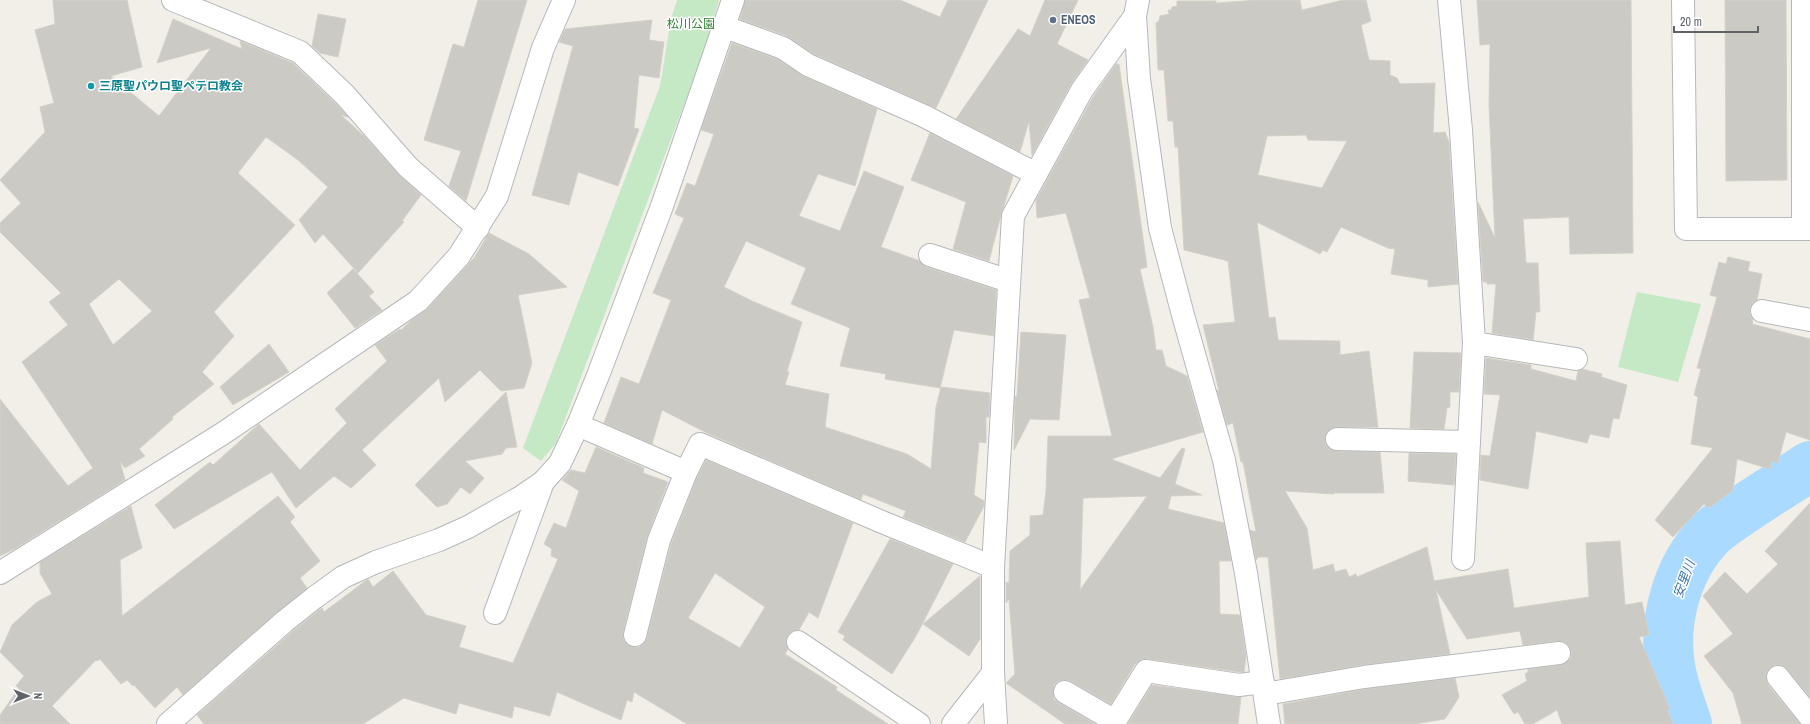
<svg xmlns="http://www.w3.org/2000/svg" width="1810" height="724" font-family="'Archivo Narrow','Noto Sans JP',sans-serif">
<rect width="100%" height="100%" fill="#f1efe8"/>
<g fill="#c5e8c5">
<path d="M677 0H719L702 57 556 443 541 461 523 448 660 86 671 19Z"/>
<path d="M1637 292 1701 304 1678 382 1618 367Z"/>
</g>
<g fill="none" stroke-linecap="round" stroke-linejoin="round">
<path stroke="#aadaff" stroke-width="50" d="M1687 724C1681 705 1673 686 1670 666 1663 620 1677 568 1710 534 1721 524 1734 516 1747 507 1768 493 1789 480 1810 466"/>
</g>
<g fill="#cccac5" stroke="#d6d1c6" fill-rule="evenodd">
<path d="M53 0H127L142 67 111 76 159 116 211 48 157 63 173 19 242 49 240 41 293 63 336 104 348 117 341 115 365 137 399 175 421 195 402 221 404 222 358 273 323 234 315 243 299 220 328 187 298 160 266 137 238 173 295 225 214 312 234 336 202 372 214 384 172 417 173 419 139 449 145 456 125 468 120 461 125 480 16 548 0 556V399L68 486 93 468 22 362 68 325 49 302 61 293 0 232V223L21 203 0 180 45 132 40 107 54 103 35 30 55 24ZM119 279 152 311 113 345 89 304Z"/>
<path d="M478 0H527L466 201 449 186 461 151 424 140 453 44 464 47Z"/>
<path d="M745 0H900L940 17 948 0H988L936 108 814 54 787 36 740 19Z"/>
<path d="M1045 0H1078L1057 44 1088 60 1071 84 1032 155 1029 121 1020 152 956 119 1018 29 1030 36Z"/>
<path d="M1258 0H1300L1302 10 1343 0H1366L1371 21 1361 25 1369 60 1390 61V75L1397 78 1400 84 1435 83 1433 133 1445 132 1449 142 1458 284 1428 287V280L1391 274 1395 249 1388 248 1341 227 1327 252 1323 250 1320 254 1257 222 1269 318 1275 317 1278 340 1340 341V355L1369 351 1378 427H1337L1331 428 1327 432 1325 439 1326 445 1330 449 1336 451 1380 452 1384 493H1334V494L1285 491 1307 528 1313 570 1333 564 1335 572 1346 569 1349 577 1356 574 1357 577 1427 547 1434 581 1508 569 1514 608 1589 597 1586 543 1620 541 1625 605 1642 602 1649 635 1639 637 1670 709 1667 710 1673 724H1562L1557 710 1533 724H1525L1518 712 1514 714 1502 695 1527 681 1525 674 1528 672V669L1561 665 1566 663 1571 658V651L1569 646 1564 642 1557 641 1523 645 1520 631 1467 639 1436 590 1450 654 1362 665 1280 679 1268 557H1258L1256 560 1250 530 1256 532 1243 462H1241L1233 423 1227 425 1217 390 1219 391 1203 325 1235 322 1228 261 1184 250 1178 147H1175L1173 121H1168L1164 70H1158L1156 23 1159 21 1160 16 1169 14 1168 10H1171L1172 7 1177 6V1H1216V3ZM1306 135 1308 140 1347 141 1322 188 1258 175 1267 136Z"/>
<path d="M1477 0H1631L1633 253 1570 254 1569 217 1523 219 1526 263H1538L1540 312H1536L1533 340 1492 333 1496 284H1487V282H1483L1478 202 1495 238 1489 105 1490 44 1480 45Z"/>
<path d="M1725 0H1786L1787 180 1726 181Z"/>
<path d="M318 14 346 19 338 57 320 53 312 46Z"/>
<path d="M652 20 649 40 664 42 659 78 639 75 634 128 639 129 618 186 578 172 569 205 532 195 573 46 559 42 565 29Z"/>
<path d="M732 43 777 59 803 76 877 109 855 186 818 174 799 216 840 231 864 171 904 187 881 247 920 261 926 267 996 290 994 336 954 330 940 388 885 379 886 374 840 366 850 328 791 304 806 268 746 241 724 287 752 301 802 322 787 371 789 372 785 385 829 394 825 427 907 454 931 469 936 407 941 387 990 393 989 417H986V443L979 442 974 495 984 501V506L965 542 903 517 906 511 863 494 861 500 707 433 662 410 652 444 604 423 621 377 639 384 671 300 653 293 684 218 675 214 687 183 695 186 714 134 701 130Z"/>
<path d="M1116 64H1119L1147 267 1140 269 1153 327 1156 350H1162L1166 366 1187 376 1203 432 1111 459 1160 478 1182 448 1185 449 1175 484 1202 495 1171 496 1168 509 1224 523 1231 561H1219L1220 614 1240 615 1246 657 1244 672H1239L1148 659 1141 660 1135 664 1111 704 1071 681 1065 680 1059 681 1054 685 1053 692 1054 699 1059 703 1095 724H1065L1006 683 1015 674 1009 599 1006 603V582L1009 583 1010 551 1030 535V516L1043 515 1046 491 1048 436H1112L1079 300 1090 298 1066 213 1037 218 1036 200 1093 97ZM1147 496 1080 590 1083 498Z"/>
<path d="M930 133 1013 176 1001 215 989 261 953 249 966 202 911 180Z"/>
<path d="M489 233 529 254 567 287 518 295 532 363 524 388 501 391 480 370 445 402 439 378 362 450 376 465 351 488 334 476 296 508 272 472 174 529 155 505 210 462 213 465 259 424 300 470 347 423 335 409 387 361 375 345 400 329 401 330 411 321 427 309 474 258Z"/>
<path d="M1728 257 1750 262 1748 271 1762 274 1757 300 1752 303 1750 308V315L1753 319 1752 324 1810 339V440L1786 432 1778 463 1772 461 1770 469 1737 459 1733 490 1709 508 1704 504 1673 537 1655 520 1713 448 1691 444 1698 397 1694 395 1701 369 1697 368 1717 297 1710 295 1719 262 1726 264Z"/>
<path d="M353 269 374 292 369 296 382 310 355 328 327 293Z"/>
<path d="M1021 332 1066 335 1059 420 1030 419 1014 450 1015 396H1017Z"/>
<path d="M269 344 289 372 233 405 220 387Z"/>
<path d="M1414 352 1461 353 1459 392H1450V407L1447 408 1444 429 1410 428Z"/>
<path d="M1486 358 1531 365V369L1576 381 1578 371 1582 369 1602 374 1601 377 1627 385 1619 419 1613 418 1609 438 1590 434 1587 443 1536 431 1528 489 1480 480 1481 455 1490 456 1500 395 1484 394Z"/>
<path d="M506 392 517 447 506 448 502 454 465 461 484 478 470 494 461 487 447 504 437 507 415 485Z"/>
<path d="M596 447 644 468 643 473 668 482 647 537 623 632V639L627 644 632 647H639L644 643 647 638 671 544 697 477 706 460 853 523 818 618 809 612 799 630 793 631 788 635 786 641 788 649 785 654 837 687 836 690 888 724H687L634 692 632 702 627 700 621 720 557 692 550 716 514 706 512 718 459 703 456 714 404 698 363 724H204L197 715 293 631 322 608 324 612 368 579 373 587 393 571 426 615 466 626 459 647 513 663 558 559 551 556 552 549 544 544 554 523 566 528 579 491 562 480 571 470 585 473ZM715 573 765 607 740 648 688 618Z"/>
<path d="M1409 453 1456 454 1454 485 1408 481Z"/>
<path d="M278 496 295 517 290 522 320 561 300 578 307 588 277 612 183 695 177 687 155 708 134 685 133 686 127 680 121 684 100 659 97 661 96 660 52 706 70 724H0V715L19 688 16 686 24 676 0 652 12 625 37 602 52 594 40 573V562L131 506 142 548 120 560 122 616Z"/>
<path d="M1810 503V697L1787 669 1782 665H1776L1770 668 1767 672 1766 679 1768 685 1800 724H1742L1733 693 1704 656 1733 634 1703 596 1725 572 1747 594 1778 564 1765 551Z"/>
<path d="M890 539 953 564 916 636 892 674 843 640 845 636 838 632Z"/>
<path d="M980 576V639L969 656 923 624Z"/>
<path d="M1455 678 1459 697 1445 719 1415 724H1285L1283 704 1366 689Z"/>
<path d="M1152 685 1241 697 1238 724H1128Z"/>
</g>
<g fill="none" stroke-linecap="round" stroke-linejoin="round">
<g stroke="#b5b8bc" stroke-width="24">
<g id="street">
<path d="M173 0 300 52 345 95 408 167 478 228"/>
<path d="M1138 0 1135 16 1139 79 1160 228 1183 315 1224 460 1246 573 1269 724"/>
<path d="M1449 0 1461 130 1474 343 1463 559"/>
<path d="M1683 0 1686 229H1810"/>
<path d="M1803 0V229"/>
<path d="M725 27 783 48 808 65 924 116 1036 174"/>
<path d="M930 255 1009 281"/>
<path d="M1762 311 1810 320"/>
<path d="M1474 343 1576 359"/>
<path d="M578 425 686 472 659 540 635 635"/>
<path d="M1337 439 1469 442"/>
<path d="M686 472 700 444 882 522 993 567"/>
<path d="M0 573 222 434 418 301 459 256 497 196 543 48 564 0"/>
<path d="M495 613 543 482"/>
<path d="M798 642 919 724"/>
<path d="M1778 677 1810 717"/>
<path d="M1065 692 1115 721 1146 671 1239 685 1263 682"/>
<path d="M1265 694 1364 677 1559 653"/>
<path d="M168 724 285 621 314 598 343 577 376 562 439 540 468 527 521 497 543 482 560 463 578 425 599 373 662 206 733 0"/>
<path d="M953 724 993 673"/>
<path d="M996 724 993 673V567L1013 216 1082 90 1135 16"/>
</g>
</g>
<use href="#street" stroke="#fff" stroke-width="22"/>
</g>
<circle fill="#5c6f8a" stroke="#fff" stroke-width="1.5" cx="1053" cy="20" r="4"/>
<circle fill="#0f9aa8" stroke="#fff" stroke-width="1.5" cx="91" cy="86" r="4"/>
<g text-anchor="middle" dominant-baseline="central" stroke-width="3" stroke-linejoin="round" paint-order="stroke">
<g font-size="12" font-weight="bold" fill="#4e5e75" stroke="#fff" text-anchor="start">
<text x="1061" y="20">ENEOS</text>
</g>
<g font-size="12" fill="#348238" stroke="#fff">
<text x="691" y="24">松川公園</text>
</g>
<g font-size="12" font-weight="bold" fill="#0d838f" stroke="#fff" text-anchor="start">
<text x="99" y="86">三原聖パウロ聖ペテロ教会</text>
</g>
<g font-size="13" font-style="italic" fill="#4174aa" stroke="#fff">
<text transform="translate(1684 579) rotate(-70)">安里川</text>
</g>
</g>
<g transform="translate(28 696) rotate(90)" stroke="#ffffff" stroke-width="3" paint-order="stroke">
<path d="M0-3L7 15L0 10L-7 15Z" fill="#5f6368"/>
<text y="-6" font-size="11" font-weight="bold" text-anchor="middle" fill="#5f6368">N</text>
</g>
<path d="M1674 26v6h84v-6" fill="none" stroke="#5f6368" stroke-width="2"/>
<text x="1680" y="26" font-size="12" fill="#5f6368" stroke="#ffffff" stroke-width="3" paint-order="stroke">20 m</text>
</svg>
